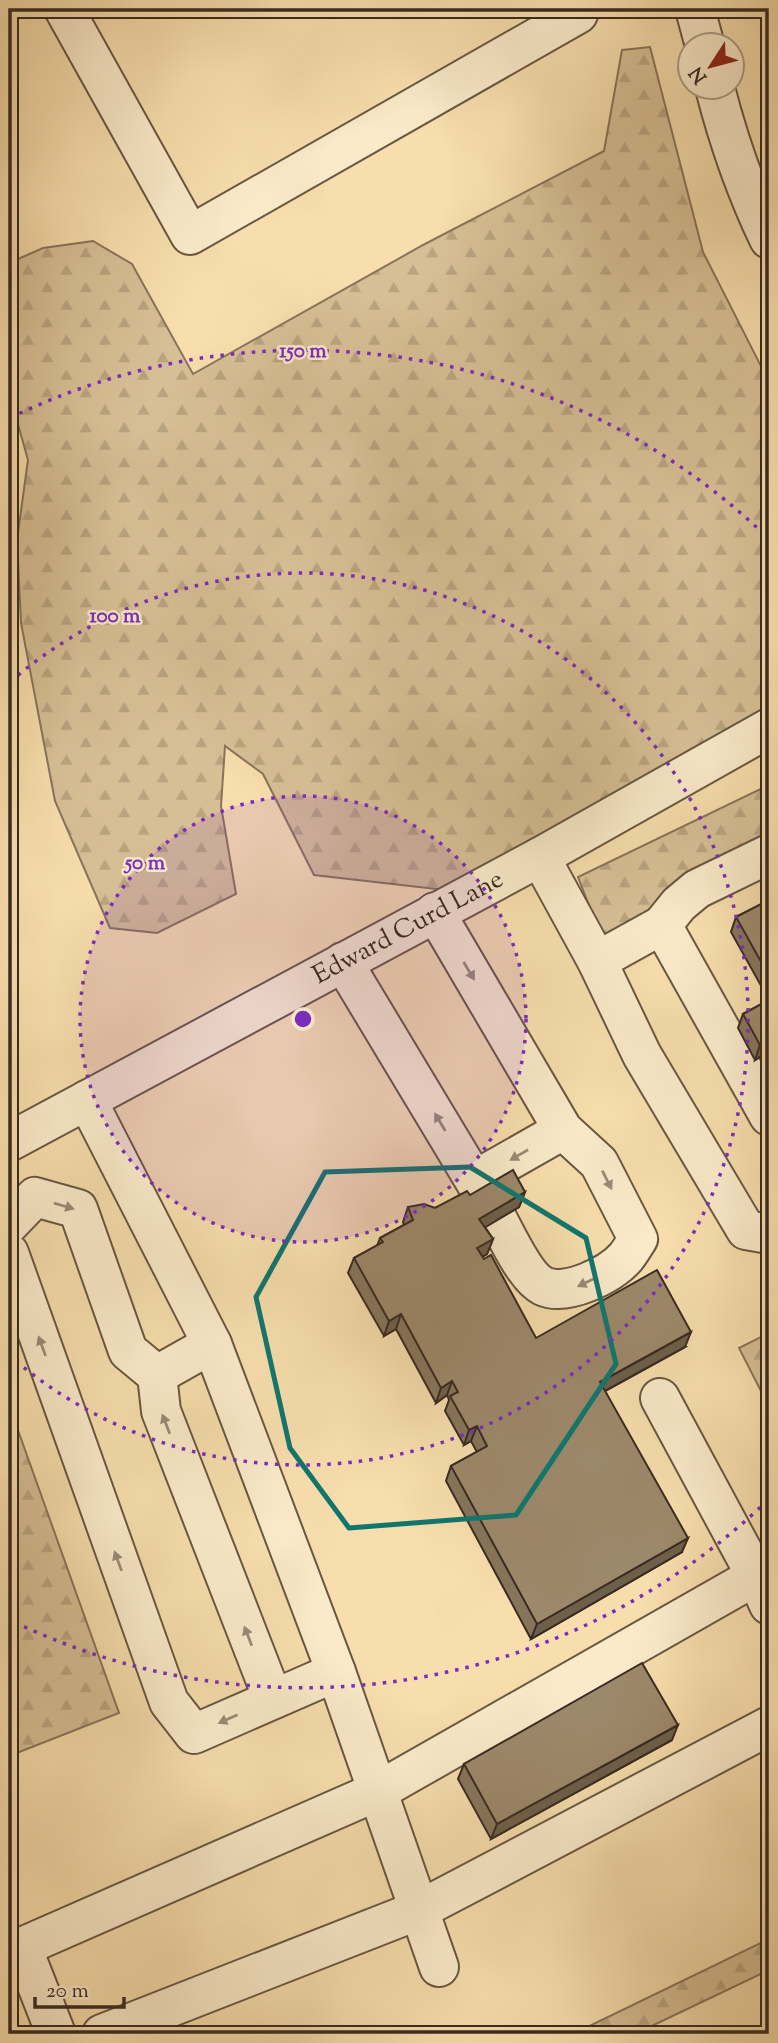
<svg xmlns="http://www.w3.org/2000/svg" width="778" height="2043" font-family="'Sorts Mill Goudy',serif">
<defs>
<pattern id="forest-firs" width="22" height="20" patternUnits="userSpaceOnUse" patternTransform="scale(1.75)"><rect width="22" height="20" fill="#d7bf95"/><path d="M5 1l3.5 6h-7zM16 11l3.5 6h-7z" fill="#b9a480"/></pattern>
</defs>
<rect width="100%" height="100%" fill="#f7deac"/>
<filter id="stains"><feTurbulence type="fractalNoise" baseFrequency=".00286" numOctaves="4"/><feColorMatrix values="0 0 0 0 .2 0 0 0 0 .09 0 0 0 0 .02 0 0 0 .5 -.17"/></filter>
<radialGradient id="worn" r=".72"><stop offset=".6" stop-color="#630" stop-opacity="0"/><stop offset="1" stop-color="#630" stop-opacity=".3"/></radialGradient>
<g fill="url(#forest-firs)" stroke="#88745c" stroke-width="2">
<path d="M650 47 703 252 769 382V706L445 890 314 875 263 774 225 746 221 806 236 894 157 933 110 928 55 801 21 623 17 540 28 460 9 392V318L13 314 9 304V263L43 248 93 241 132 264 193 374 423 245 604 151 622 50Z"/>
<path d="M769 785V844L602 939 578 877Z"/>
<path d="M769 1333V1407L739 1348Z"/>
<path d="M9 1405 119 1713 9 1756Z"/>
<path d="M769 1939V1970L635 2034H573Z"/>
</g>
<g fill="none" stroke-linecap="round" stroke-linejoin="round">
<g stroke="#685744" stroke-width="42">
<g id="minor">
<path d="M64 9 190 235 578 14 580 9"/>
<path d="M695 9 705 46"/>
<path d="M715 88C728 139 746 191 769 239"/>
<path d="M540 857 597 961 662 925 679 904 697 889 769 854"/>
<path d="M435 912 563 1130 599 1163 638 1239C634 1245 630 1252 626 1257 610 1275 566 1297 543 1286 526 1278 507 1237 498 1220"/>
<path d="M662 925 769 1116"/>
<path d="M597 961 642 1055 746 1230 769 1234"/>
<path d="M343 962 485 1198"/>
<path d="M87 1100 212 1344 336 1672 439 1967"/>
<path id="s1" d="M9 1142 540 857 769 728"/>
<path d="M475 1180 563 1130"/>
<path d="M9 1224 35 1197 78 1209 128 1351 157 1375 212 1344"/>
<path d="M9 1253 169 1702 194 1734 336 1672"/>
<path d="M157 1375 161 1411 273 1699"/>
<path d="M756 1576 769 1605"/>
<path d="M56 2034 22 1947 378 1791 756 1576 660 1398"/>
<path d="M102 2034 419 1910 769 1726"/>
</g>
</g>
<use href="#minor" stroke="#faeac9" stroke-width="38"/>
</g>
<g fill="#86755b" stroke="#392a22" stroke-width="2">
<path d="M769 900V1051L755 1060 738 1028 743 1014 769 1000 731 932 736 917Z"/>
<path d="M525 1192 519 1207 485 1227 493 1239 487 1254 482 1257 536 1338 685 1347 605 1391 682 1552 531 1639 446 1481 451 1466 477 1452 471 1441 464 1445 445 1411 449 1400 447 1395 436 1403 396 1329 384 1336 348 1273 354 1258 377 1246 380 1238 404 1225 403 1222 408 1207 435 1208 470 1195Z"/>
<path d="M672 1740 491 1839 458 1779 464 1764Z"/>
</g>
<g fill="#6d5f4a" stroke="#392a22" stroke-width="2">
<path d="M769 1039V1051L755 1060 760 1045Z"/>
<path d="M525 1192 519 1207 474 1234 479 1219Z"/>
<path d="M493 1239 487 1254 471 1263 477 1248Z"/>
<path d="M401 1314 396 1329 384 1336 389 1321Z"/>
<path d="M691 1332 685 1347 594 1397 600 1382Z"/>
<path d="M452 1381 447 1395 436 1403 441 1388Z"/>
<path d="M477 1426 471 1441 464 1445 469 1430Z"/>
<path d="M688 1538 682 1552 531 1639 537 1624Z"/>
<path d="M678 1725 672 1740 491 1839 497 1824Z"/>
</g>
<g fill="#9c886a" stroke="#392a22" stroke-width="2">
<path d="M769 900V976L736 917Z"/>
<path d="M769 1000V1039L760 1045 743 1014Z"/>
<path d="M513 1170 525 1192 479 1219 493 1239 477 1248 484 1259 491 1255 536 1338 657 1270 691 1332 600 1382 688 1538 537 1624 451 1466 487 1446 477 1426 469 1430 450 1396 458 1392 452 1381 441 1388 401 1314 389 1321 354 1258 383 1242 380 1238 413 1220 408 1207 424 1204 435 1208 467 1191 470 1195Z"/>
<path d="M642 1663 678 1725 497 1824 464 1764Z"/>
</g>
<defs><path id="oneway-solid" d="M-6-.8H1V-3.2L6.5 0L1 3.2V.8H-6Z" transform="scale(1.75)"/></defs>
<g fill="#9a8a76">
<use href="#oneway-solid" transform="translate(469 971) rotate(59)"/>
<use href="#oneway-solid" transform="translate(440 1122) rotate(-121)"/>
<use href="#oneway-solid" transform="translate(519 1155) rotate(150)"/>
<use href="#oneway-solid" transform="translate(607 1180) rotate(63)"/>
<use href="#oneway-solid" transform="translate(64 1206) rotate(16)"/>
<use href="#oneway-solid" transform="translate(587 1282) rotate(154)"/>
<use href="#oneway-solid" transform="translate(42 1346) rotate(-110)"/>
<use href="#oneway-solid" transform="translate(166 1424) rotate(-111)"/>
<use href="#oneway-solid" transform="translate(118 1561) rotate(-110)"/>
<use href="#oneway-solid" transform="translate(248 1636) rotate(-111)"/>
<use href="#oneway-solid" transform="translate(228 1719) rotate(156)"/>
</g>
<path fill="none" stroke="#0f766e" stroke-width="5" stroke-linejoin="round" d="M470 1167 586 1238 616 1364 516 1515 349 1528 290 1448 256 1297 325 1172Z"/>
<circle cx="303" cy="1019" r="223" fill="#7b2cbf" fill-opacity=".12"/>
<g fill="none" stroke="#7b2cbf" stroke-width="3.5" stroke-dasharray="3.5 7">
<circle cx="303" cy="1019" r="223"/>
<path d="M10 682A446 446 0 1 1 10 1356"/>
<path d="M768 1500A669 669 0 0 1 10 1620M10 418A669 669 0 0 1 768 538"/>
</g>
<g text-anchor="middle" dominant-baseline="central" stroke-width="5" stroke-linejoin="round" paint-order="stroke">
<g font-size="26" fill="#392a22" stroke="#faeac9">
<text stroke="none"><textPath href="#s1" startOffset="453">Edward Curd Lane</textPath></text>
</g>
</g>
<circle cx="303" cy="1019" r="10" fill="#7b2cbf" stroke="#faeac9" stroke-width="3.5"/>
<g font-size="21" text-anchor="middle" font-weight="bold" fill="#7b2cbf" stroke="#faeac9" stroke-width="5" stroke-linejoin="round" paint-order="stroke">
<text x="303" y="357">150 m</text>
<text x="115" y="622">100 m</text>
<text x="145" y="869">50 m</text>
</g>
<rect width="778" height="2043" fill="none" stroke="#f7deac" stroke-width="35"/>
<rect x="10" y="10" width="757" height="2022" fill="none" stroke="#392a22" stroke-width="3.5"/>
<rect x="18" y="18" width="743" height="2008" fill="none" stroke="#392a22" stroke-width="2"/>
<g transform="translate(711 66) rotate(234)"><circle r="33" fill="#faeac9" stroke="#ad9d86" stroke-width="2"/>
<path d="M0-5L12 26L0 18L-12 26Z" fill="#8f2418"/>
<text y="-10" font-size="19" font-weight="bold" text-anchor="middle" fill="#392a22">N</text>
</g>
<path d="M35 1997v10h89v-10" fill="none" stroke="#392a22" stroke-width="3.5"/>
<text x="46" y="1997" font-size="21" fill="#392a22" stroke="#faeac9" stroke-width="5" paint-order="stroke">20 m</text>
<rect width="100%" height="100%" filter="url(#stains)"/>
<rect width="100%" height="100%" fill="url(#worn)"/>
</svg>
